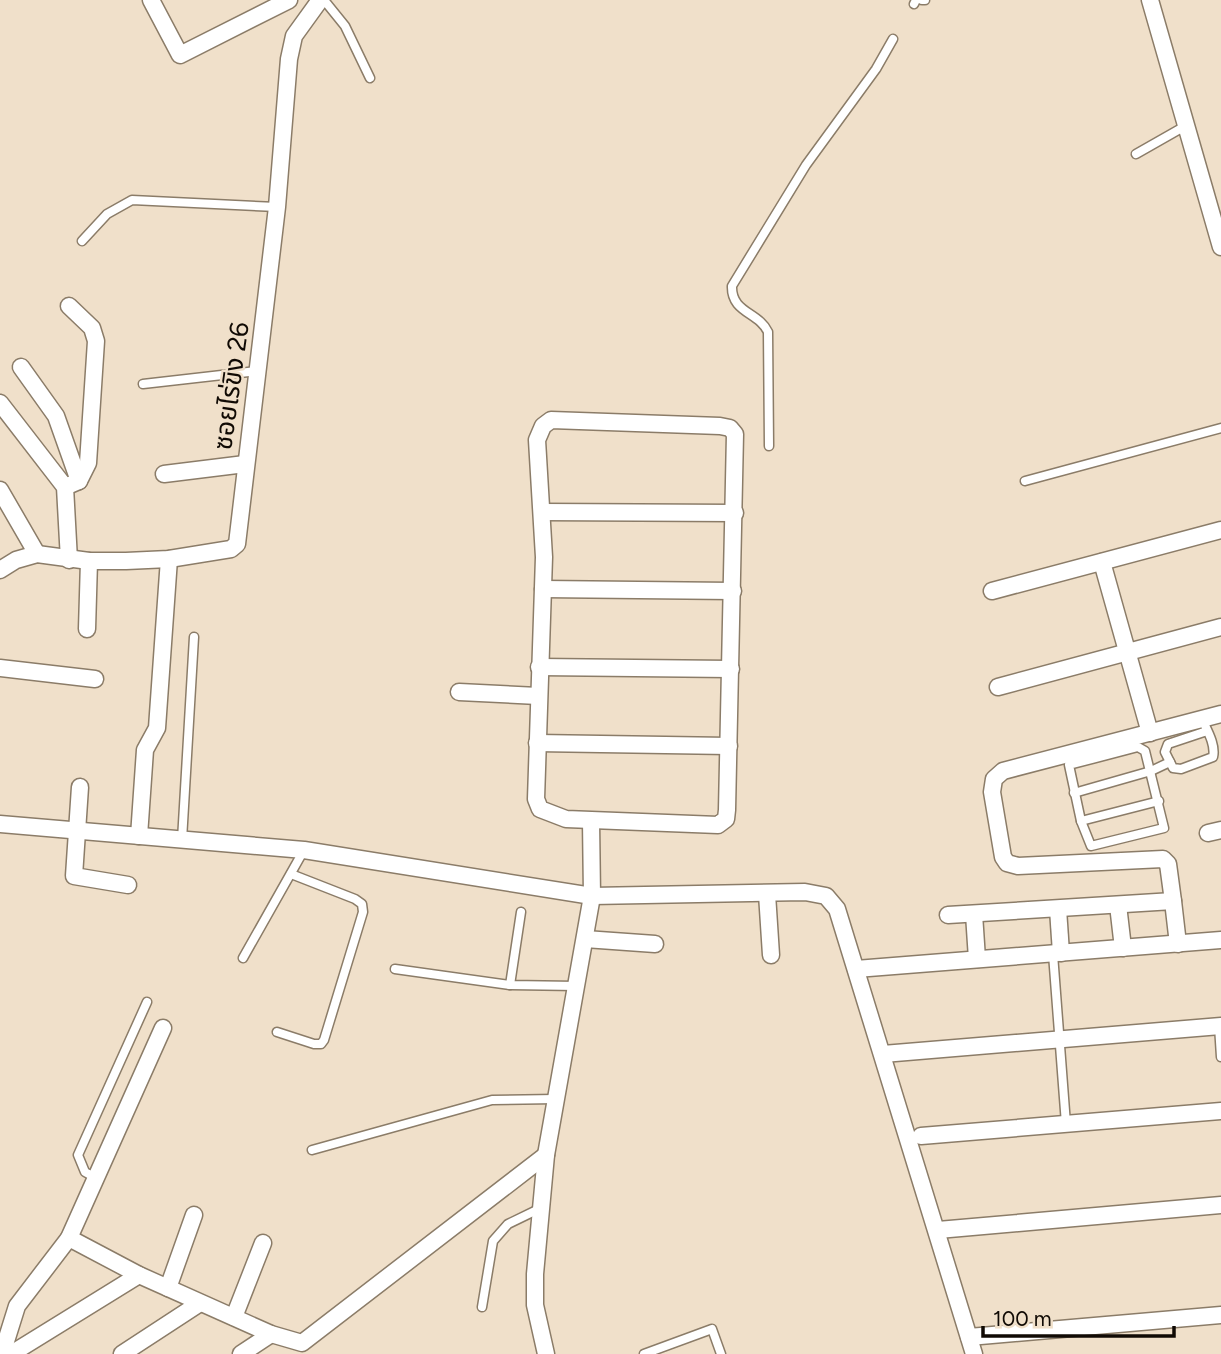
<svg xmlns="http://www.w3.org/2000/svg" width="1221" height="1354" font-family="Figtree,'Noto Sans Thai',sans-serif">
<rect width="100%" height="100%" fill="#f0e0ca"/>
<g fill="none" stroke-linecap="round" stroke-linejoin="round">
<g stroke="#8b7c68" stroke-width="11">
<g id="service">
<path d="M324 0 345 26 370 78"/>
<path d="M922 0H925"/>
<path d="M914 4 916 0"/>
<path d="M1136 154 1187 125"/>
<path d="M82 241 107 214 132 200 277 207"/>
<path d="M143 384 257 371"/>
<path d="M769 446 768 332C759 312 731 313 732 286L806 165 876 69 893 39"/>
<path d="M1025 481 1221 428"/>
<path d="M1202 719C1207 730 1216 745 1213 757L1181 769 1173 768 1165 752 1168 744 1207 731"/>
<path d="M1138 747 1145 751 1164 828 1091 846 1081 821 1069 765Z"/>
<path d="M1074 793 1151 771 1170 762"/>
<path d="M1081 821 1159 801"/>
<path d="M182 840 194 637"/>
<path d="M1053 954 1066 1124"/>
<path d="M243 958 304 850"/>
<path d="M395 969 510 985 577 986"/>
<path d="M510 985 521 912"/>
<path d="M1219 1026 1221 1057"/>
<path d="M277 1032 314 1044H321L324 1040 363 912 362 904 355 899 291 874"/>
<path d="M312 1150 492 1100 556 1099"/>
<path d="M96 1178 85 1172 78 1155 147 1002"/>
<path d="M482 1307 493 1241 508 1224 541 1208"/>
<path d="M644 1354 712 1329 721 1354"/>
</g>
</g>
<g stroke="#8b7c68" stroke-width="19">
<g id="minor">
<path d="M151 0 180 55 289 0"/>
<path d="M1150 0 1221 247"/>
<path d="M21 367 56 416 79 481"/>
<path d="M0 403 65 487 69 560"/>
<path d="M551 420 720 426 730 428 735 434 727 810 726 819 718 825 566 819 540 809 536 799 544 557 537 440 543 426Z"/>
<path d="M164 474 245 464"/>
<path d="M65 487 79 481 88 463 96 341 92 328 69 306"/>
<path d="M0 490 37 554"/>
<path d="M542 512 735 513"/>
<path d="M1102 562 1150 733"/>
<path d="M0 570 16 560 37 554 89 561H126L169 559 231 549 237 544 277 207 289 59 294 36 320 0"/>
<path d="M543 589 733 591"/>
<path d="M992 591 1221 530"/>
<path d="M87 629 89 561"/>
<path d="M539 667 731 669"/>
<path d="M0 668 95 679"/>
<path d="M998 687 1221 627"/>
<path d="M459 692 538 696"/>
<path d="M537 743 729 746"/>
<path d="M80 787 74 876 128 885"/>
<path d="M0 824 304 850 592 896 805 892 826 896 837 909 974 1354"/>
<path d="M1208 833 1221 830"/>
<path d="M139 836 145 750 157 728 169 559"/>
<path d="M767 894 771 955"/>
<path d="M1173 901 1168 864 1163 859 1018 866 1007 863 1003 857 992 792 994 779 1003 771 1221 714"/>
<path d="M1118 905 1123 948"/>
<path d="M1058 909 1061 953"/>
<path d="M974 914 977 959"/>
<path d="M948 915 1173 901 1178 944"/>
<path d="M585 939 655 944"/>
<path d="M856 969 1221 940"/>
<path d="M883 1054 1221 1026"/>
<path d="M921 1136 1221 1111"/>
<path d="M938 1230 1221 1205"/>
<path d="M69 1238 139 1275 271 1334 302 1343 546 1155"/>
<path d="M168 1288 194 1215"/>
<path d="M234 1317 263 1243"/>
<path d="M969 1337 1221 1315"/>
<path d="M2 1354 17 1306 69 1238 163 1028"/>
<path d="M11 1354 139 1275"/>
<path d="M122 1354 200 1303"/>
<path d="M241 1354 271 1334"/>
<path d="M546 1354 535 1305V1274L546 1155 592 896 591 821"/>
</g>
</g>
<use href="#service" stroke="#fff" stroke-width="8"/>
<use href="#minor" stroke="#fff" stroke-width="16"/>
</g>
<g text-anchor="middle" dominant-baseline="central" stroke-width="5" stroke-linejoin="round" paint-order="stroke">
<g font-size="26" fill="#100a04" stroke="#f0e0ca">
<text transform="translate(231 386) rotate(-82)">ซอยไร่ขิง 26</text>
</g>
</g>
<path d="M983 1326v10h191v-10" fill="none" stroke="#100a04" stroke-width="3.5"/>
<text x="993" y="1326" font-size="21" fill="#100a04" stroke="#f0e0ca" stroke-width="5" paint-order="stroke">100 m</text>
</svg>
